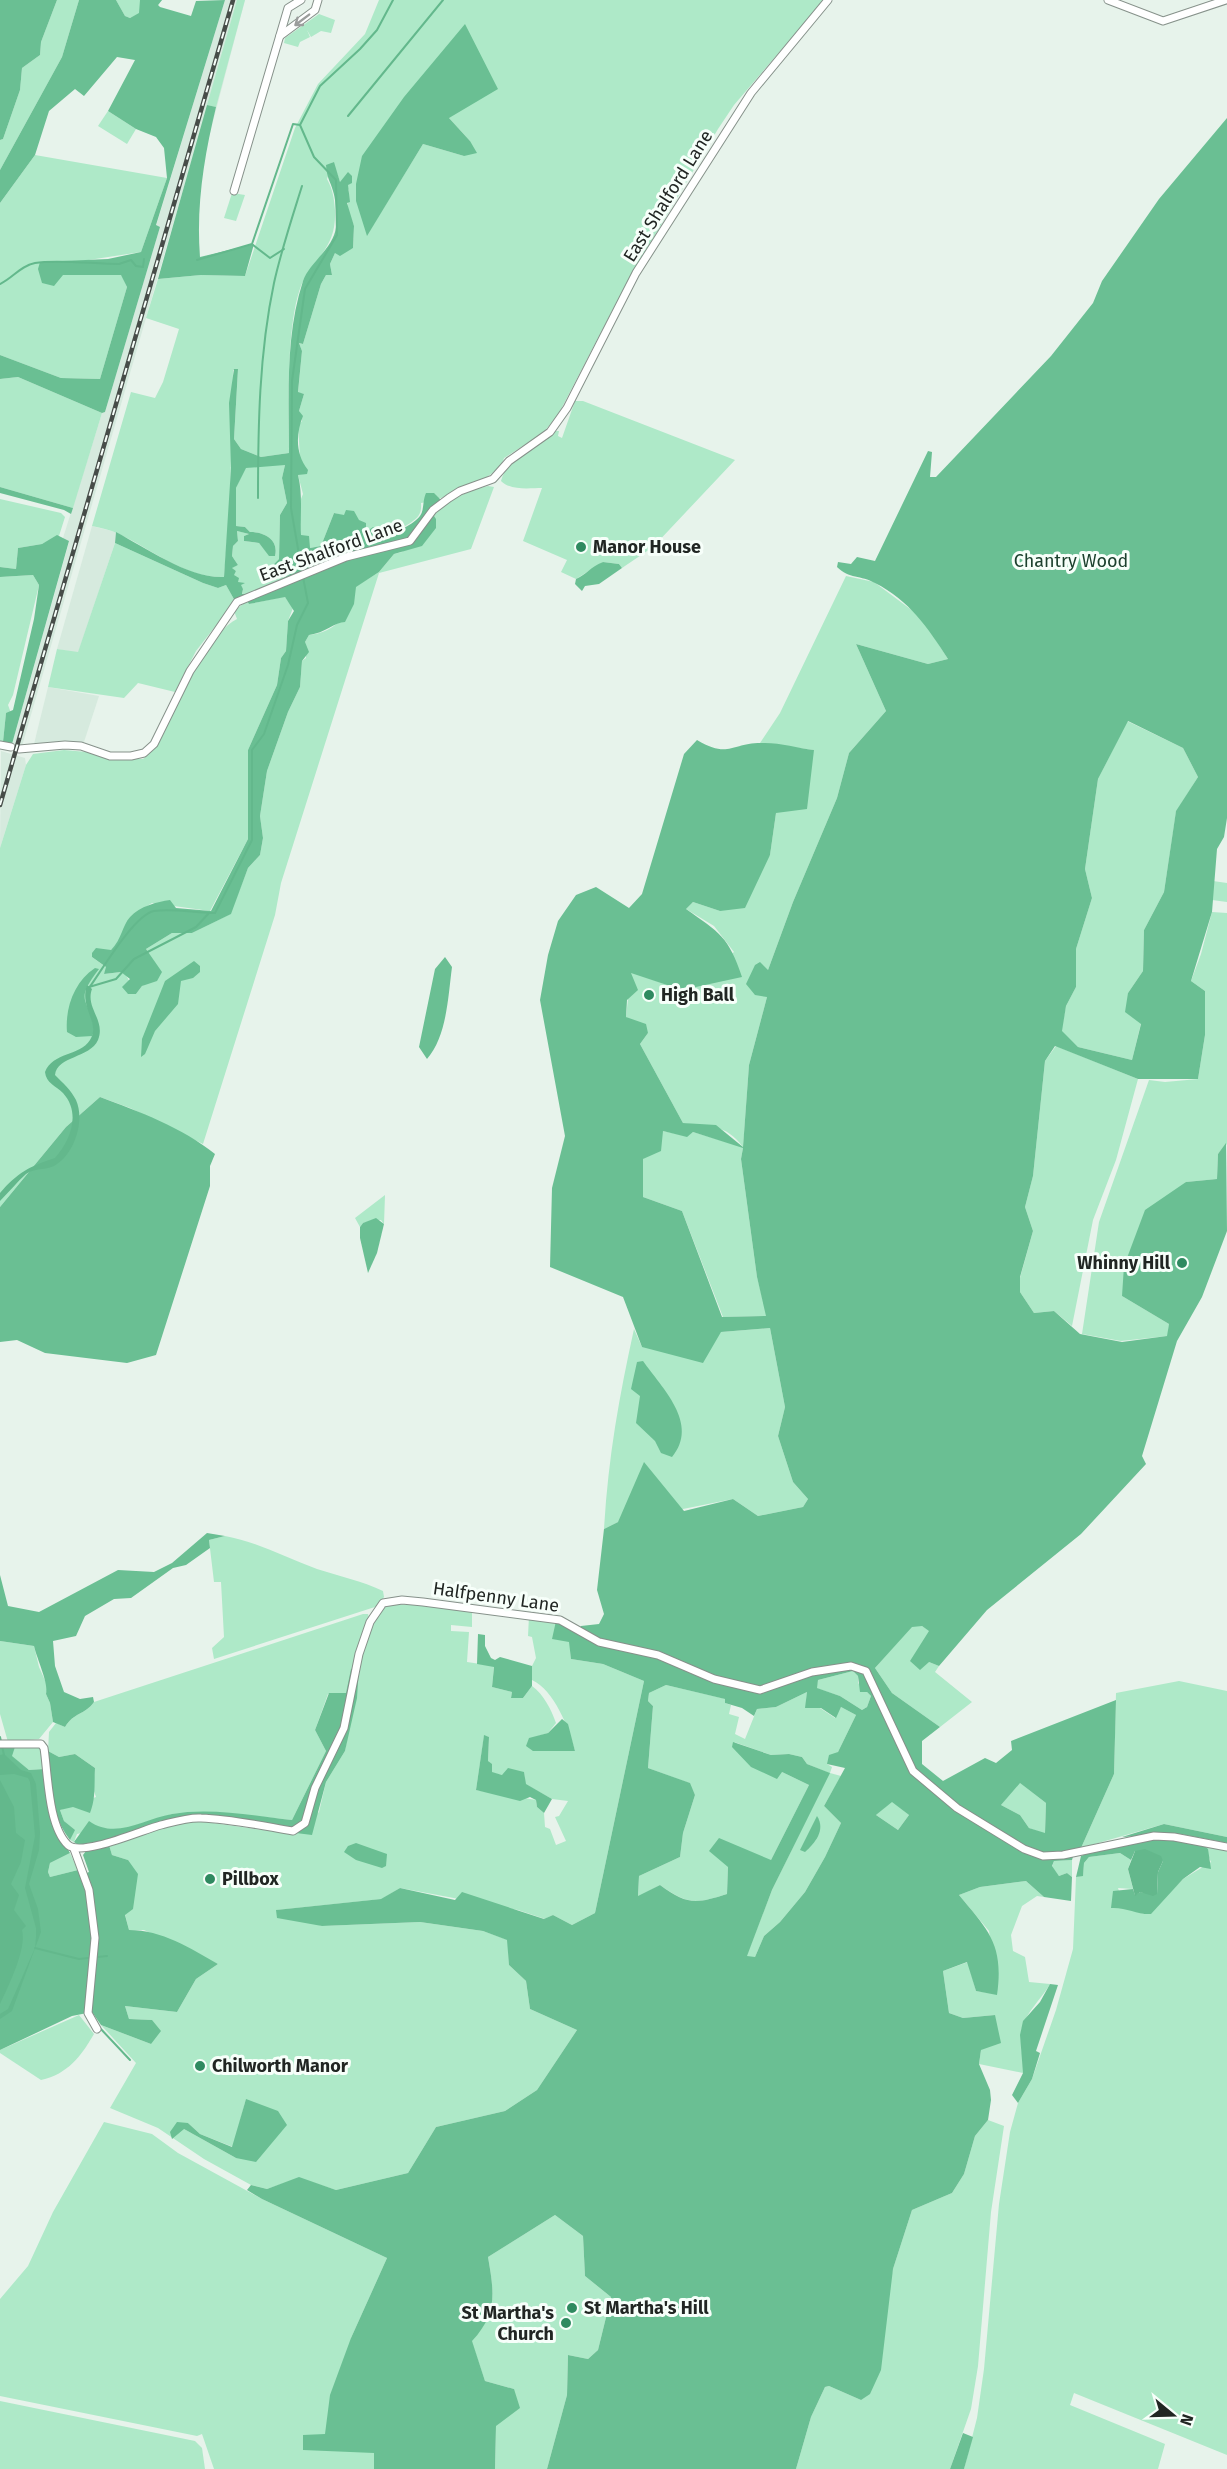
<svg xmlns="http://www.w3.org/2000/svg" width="1227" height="2469" font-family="'Fira Sans',sans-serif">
<rect width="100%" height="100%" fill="#e7f3eb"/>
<g fill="#d6eade">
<path d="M225 0H245L205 152 193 156 22 746 12 744 69 542 63 538 102 413 105 412 160 227 156 226Z"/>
<path d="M92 526 116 532 115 543 78 653 57 649Z"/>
<path d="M48 687 99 696 84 742 34 744Z"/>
<path d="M1 751 25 758 26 765 0 848Z"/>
</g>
<g fill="#aee9c8" fill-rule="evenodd">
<path d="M57 0H79L62 57 0 170V140L3 139 20 90 22 68 40 55 41 42Z"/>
<path d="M116 0H162L158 5 130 18 125 16Z"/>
<path d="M237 0H245L216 107 207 105Z"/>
<path d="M379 0H824L734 105 718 129 626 284 558 415 543 433 504 458C499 479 441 500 421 503 422 515 417 519 407 525 368 550 366 520 334 513L321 546 310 548 301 536 299 504 303 494 298 475 301 474 298 425 302 421 299 411 304 394 298 393 302 351 299 343 303 344 321 284 326 275H332L330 264 335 253 353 248 354 226 347 209 349 190 340 182 333 162 327 179C333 190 334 198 335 210 336 234 329 245 315 264 312 269 306 274 304 279 285 317 289 410 289 453L261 457 241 449 234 439 238 370H233L230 504 224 577C187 579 151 549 119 534 111 530 101 528 92 526L131 392 155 398 163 382 179 329 146 318 158 279 201 275 245 276 295 128 318 84 365 34ZM465 25 449 118 470 141 464 156 423 144 367 235Z"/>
<path d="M319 14 335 20 331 33 321 31 311 37 307 30 310 37 300 42 298 47 284 43 285 38Z"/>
<path d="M108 111 136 129 127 144 98 126Z"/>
<path d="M35 155 167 178 141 252 82 261 63 275 121 274 127 287 100 379 61 378 0 355V203Z"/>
<path d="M232 193 245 195 236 221 224 218Z"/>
<path d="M18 377 102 413 73 508 0 487V379Z"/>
<path d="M575 401H583L735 460 653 547 622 568 619 564 603 562 576 579 561 572 567 560 523 541 542 488C530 488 511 491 501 481 506 458 539 447 554 431H559L558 436 562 438Z"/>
<path d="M262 465H285L282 478 287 503 280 515 279 559 272 566 280 570 285 566 295 571 288 574V577L245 596 242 595 243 589 240 585 243 583H238V578L233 575 236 571 231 568 238 565 232 556 233 546 238 541 237 531 249 534 244 536V541L259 543 270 556H275C279 539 264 532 250 532L245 527 236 526V488L245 468Z"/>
<path d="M488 486 494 487 471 549 379 573 281 883 275 915 203 1144 130 1108 100 1097 66 1127 0 1207V848L26 765 33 754 64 750 87 752 107 759H143C163 744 168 722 178 701 190 677 214 630 237 619L234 611 247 601 249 604 282 597H285L293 608 288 621 286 651 281 658 277 685 248 750V839L210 911 152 903 130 917 120 941 111 950H105L92 957 107 968 104 974 121 972 126 975 136 994 142 986 151 981 154 963 146 949 172 933H192L230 914 248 868 260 855 263 838 260 816 267 771 288 712 300 687 302 661 306 658 305 642 309 635C336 632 353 613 355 587L379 572 394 554 402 552C429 519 444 496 488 486Z"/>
<path d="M0 499 61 513 65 517 59 536 42 544 18 548 16 569 0 567Z"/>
<path d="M115 543 203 583 218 588 226 585 235 601 196 651 175 692 138 683 124 698 48 687 57 649 78 652Z"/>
<path d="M33 575 39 585 13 695 8 705 11 713H6L3 742 0 741V577Z"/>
<path d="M846 576 874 582 921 617 948 659 928 664 856 644 886 711 849 753 837 798 793 902 768 970 767 997 749 1065 743 1148 741 1159 757 1277 767 1316 723 1317 682 1211 643 1197V1159L663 1131 687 1136 693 1132 743 1147C725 1123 709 1127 683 1123L640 1044 648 1033 626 1017 631 972 682 990 734 952 714 926 686 909 693 902 720 911 770 855 776 813 814 750 760 743 780 713Z"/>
<path d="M1127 721 1183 748 1198 777 1176 812 1164 892 1144 930 1143 971 1128 993 1141 1023 1132 1060 1078 1047 1061 1031 1066 1006 1076 987V949L1092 898 1085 869 1098 779Z"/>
<path d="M1213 881 1227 883V902L1212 900Z"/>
<path d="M1212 912 1227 913V1144L1218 1154 1217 1179 1186 1182 1122 1296 1169 1324 1168 1336 1121 1341 1082 1334 1099 1222 1149 1080 1165 1082 1198 1079 1205 1035V991L1191 981 1201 954Z"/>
<path d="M1056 1046 1138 1079 1116 1160 1093 1220 1072 1326 1054 1311 1034 1313 1020 1292V1278L1033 1231 1025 1207 1033 1176 1045 1061Z"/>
<path d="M385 1195 384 1224 381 1220 363 1223 360 1227 355 1218Z"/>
<path d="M770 1328 785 1407 778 1436 793 1482 808 1499 803 1507 758 1516 733 1499 618 1522 604 1529C608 1459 619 1397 634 1329L642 1347 721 1332Z"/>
<path d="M225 1536C258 1542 286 1558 317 1569 339 1576 362 1581 383 1591L384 1597 378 1606 214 1659 212 1648 224 1637 221 1582H214L209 1540Z"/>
<path d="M398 1604 472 1609V1627L451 1625V1631L469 1632 467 1662 494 1666 492 1687 512 1692 511 1698H523L532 1686C544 1695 551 1709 556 1723L548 1733 529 1739 551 1751H575C569 1728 554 1690 532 1680V1666L536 1658 532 1637 528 1636 529 1616 556 1621 570 1642 571 1659 603 1664 644 1681 595 1913 572 1925 553 1915 545 1919 518 1910 400 1888 382 1899 277 1910 322 1926 420 1922 483 1931 508 1940 509 1965 526 1981 530 2009 577 2030 537 2090 505 2111 436 2127 408 2173 336 2190 299 2178 267 2189 251 2185 204 2159 158 2128 110 2108 136 2063 101 2025 151 2044 152 2020 129 2019 125 2006 177 2012 196 1979 218 1964 144 1930H129L125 1914 128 1860 112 1855 109 1845 166 1827 199 1821 292 1834 319 1812 326 1782 345 1751 364 1648 374 1622 384 1607ZM484 1736 489 1737 488 1761 492 1773 502 1775 524 1772 525 1784 552 1799 568 1801 559 1816 555 1817 566 1841 556 1845 550 1829 545 1827 544 1813 537 1807 536 1800 476 1790ZM246 2099 236 2158 184 2129 188 2123 200 2134 233 2147Z"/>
<path d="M363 1614H368L369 1618 346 1693 328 1694 315 1730 326 1751 292 1820 214 1812 172 1814 124 1829H100L77 1834 74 1842 70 1840 74 1830 64 1821 60 1810 96 1797 93 1788 95 1768 75 1754 59 1757 48 1751 49 1732 56 1723 65 1727C74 1712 85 1715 94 1702Z"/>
<path d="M912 1626H922L930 1631 929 1662 939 1666 935 1672 972 1702 940 1727 892 1693 875 1668Z"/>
<path d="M0 1641 34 1646 39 1667 48 1687 46 1694 50 1703 53 1722 39 1739 8 1742 0 1714Z"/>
<path d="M853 1671 858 1676V1683L871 1696 867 1707 862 1710 840 1696 816 1688 818 1680Z"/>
<path d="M1179 1681 1227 1691V1837L1164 1824 1081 1848 1114 1774 1116 1693Z"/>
<path d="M666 1685 726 1699 725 1703 731 1705 729 1714 739 1717 735 1734 745 1739 757 1709 776 1707 807 1692 806 1707 820 1708 835 1718 841 1707 856 1715 838 1752 827 1764 832 1767 830 1773 841 1776 824 1806 841 1823 825 1857 805 1892 780 1922 764 1936 755 1957H746L772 1890 829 1773 807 1764 802 1757 789 1754 771 1755 734 1742 782 1772 809 1785 771 1860 728 1867 727 1894C696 1904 688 1905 660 1885L638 1897 639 1876 680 1857 683 1833 695 1795 689 1783 648 1768 653 1706 648 1701 649 1693Z"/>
<path d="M15 1747H41L44 1769 29 1770 11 1756Z"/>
<path d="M1019 1782 1046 1803 1045 1834 1029 1828 1020 1815 1001 1805Z"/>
<path d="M892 1801 909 1815 898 1830 876 1815Z"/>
<path d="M1203 1845 1227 1850V2455L1074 2393 1070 2405 1165 2444 1158 2469H964L977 2418 984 2369 999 2204 1010 2132 1018 2103 1032 2079 1056 2010 1073 1949 1076 1877 1083 1875 1084 1863 1089 1857 1120 1853 1131 1860 1128 1869 1133 1889 1118 1888 1124 1907 1144 1914 1152 1910 1183 1879 1211 1862Z"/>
<path d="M70 1853 78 1870 50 1877 48 1872 50 1863Z"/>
<path d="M1072 1860V1877L1067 1873 1059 1876 1052 1867 1054 1861Z"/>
<path d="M1026 1881 1044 1897 1037 1896 1022 1906 1011 1935 1013 1951 1025 1957 1029 1982 1050 1984C1041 2000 1022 2016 1021 2034 1020 2047 1024 2060 1023 2073L979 2064 981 2050 995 2015 963 2018 949 2013 943 1971 968 1962 976 1991 997 1994 989 1931 959 1895 980 1887Z"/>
<path d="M79 2015 94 2034C81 2056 68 2074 41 2080L0 2053V2050Z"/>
<path d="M988 2120 1004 2126 991 2212 978 2366 971 2409 950 2469H796L811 2417 825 2387 829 2386 861 2400 893 2269 912 2210 952 2193 964 2174 975 2136Z"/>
<path d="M104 2122 152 2134 178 2153 262 2199 387 2258 351 2338 375 2445 374 2469H214L202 2434 197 2436 0 2396V2299L28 2266 53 2212Z"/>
<path d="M555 2215 583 2236 585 2276 611 2297 598 2350 588 2359 568 2355 567 2395 547 2469H495L496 2426 514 2389 485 2381 471 2340C498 2313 494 2292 488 2257Z"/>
<path d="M0 2401 195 2441 202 2448 205 2469H0Z"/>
</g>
<g fill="#6abf93" fill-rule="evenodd">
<path d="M0 0H57L41 42 40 55 22 68 20 90 3 139 0 140Z"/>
<path d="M79 0H116L125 16 130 18 139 13 140 0H162L158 5 160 7 191 16 196 1 225 0 156 225 160 227 105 412 102 413 18 377 0 379V355L61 378 100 379 127 287 121 275H63L54 286 42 283 38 269 40 262 108 259 141 252 167 178 164 148 156 137 136 129 108 111 135 60 117 57 84 96 75 89 49 111 35 155 0 203V170L62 57Z"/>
<path d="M465 24 498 89 449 118 470 141 477 153 464 156 423 144 367 236 356 201V184L362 156 404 97Z"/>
<path d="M207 105 216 107C204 157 196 206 200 257L254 244 245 276 201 275 158 279Z"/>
<path d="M1227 118V818L1224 837 1217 849 1212 912 1191 981 1205 991V1035L1198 1079H1138L1055 1046 1045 1061 1033 1176 1025 1207 1033 1231 1020 1277V1292L1034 1313 1054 1311 1080 1334 1122 1342 1167 1336 1169 1324 1122 1296 1124 1266 1145 1210 1186 1182 1217 1179 1218 1154 1226 1143 1227 1231 1202 1297 1177 1341 1142 1456 1146 1464 1081 1534 987 1610 939 1666 929 1662 920 1670 910 1661 929 1631 922 1626 912 1627 875 1668 892 1693 940 1727 922 1741V1764L943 1781 985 1758 996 1763 1012 1750 1011 1741 1116 1700 1114 1774 1081 1848 1075 1850 1072 1860 1054 1861 1052 1866 1059 1876 1067 1873 1072 1877 1071 1901 1044 1897 1026 1881 980 1887 959 1895C989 1931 1004 1945 997 1995L976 1991 967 1962 943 1971 949 2013 963 2018 995 2015 1001 2043 981 2050 979 2064 990 2090 991 2100 988 2120 975 2136 964 2174 952 2193 912 2210 893 2269 881 2370 870 2394 861 2400 829 2386 825 2387 811 2417 796 2469H547L567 2395 568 2355 588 2359 598 2350 611 2297 585 2276 583 2236 555 2215 488 2257C494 2292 498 2313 472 2341L485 2381 514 2389 520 2408 496 2426 495 2469H374V2453L303 2450V2435L325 2434 330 2395 351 2338 387 2258 262 2199 247 2190 251 2185 267 2189 299 2177 336 2190 408 2173 436 2127 505 2111 537 2090 577 2030 530 2009 526 1981 509 1965 507 1940 483 1931 420 1922 322 1926 277 1918 276 1910 381 1899 400 1888 455 1900 462 1892 544 1919 553 1915 572 1925 595 1913 644 1681 603 1664 571 1659 569 1642 552 1639 556 1621 577 1632 581 1626 599 1624 604 1614 597 1590 604 1529 618 1522 644 1462 684 1511 733 1499 758 1516 803 1507 808 1499 793 1482 778 1436 785 1407 770 1328 721 1332 703 1363 642 1347 623 1297 550 1267 552 1188 565 1136 540 1000 548 955 558 921 576 895 596 887 629 908 642 894 684 754 697 740C729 759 731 743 761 743 778 742 797 748 814 750L807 809 776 813 770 855 745 908 720 911 693 902 686 909C720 933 728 936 742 977L682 990 631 973 638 990 627 1000 626 1017 646 1024 648 1033 640 1044 683 1123 716 1125 743 1147 749 1065 767 997 755 995 746 984 755 965 760 962 768 970 793 902 837 798 849 753 886 711 856 644 928 664 948 659C928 628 909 600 875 583 861 575 849 579 837 567L838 562 851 564 857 557 875 561 928 451 932 452 930 477H936L1051 356 1093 303 1102 281 1159 199ZM1128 721 1183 748 1198 777 1176 811 1164 892 1144 930 1143 971 1128 993 1125 1012 1141 1024 1132 1060 1078 1047 1062 1031 1066 1006 1076 987V949L1092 898 1085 869 1098 779ZM663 1131 687 1137 693 1132 743 1148 741 1159 757 1277 766 1316 722 1317 682 1211 643 1197V1159L661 1151ZM853 1671 858 1676 860 1692H867L871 1696 867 1707 862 1710 840 1696 817 1688 818 1680ZM666 1685 725 1699V1703L742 1708 754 1716 757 1709 776 1707 807 1692 805 1708H821L836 1718 841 1707 856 1715 838 1752 829 1755 827 1764 845 1768 824 1806 841 1823 825 1857 805 1892 780 1922 764 1936 755 1957 747 1956 772 1890 830 1773 807 1764 802 1757 789 1754 771 1755 733 1742 732 1747 751 1767 777 1779 782 1772 809 1785 771 1860 719 1838 709 1851 728 1867 727 1894C696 1904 687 1905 660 1885L638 1896 639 1876 680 1857 683 1833 695 1795 690 1783 648 1768 653 1706 648 1701 649 1693ZM1020 1783 1046 1803 1045 1833 1029 1828 1020 1815 1001 1805ZM892 1802 909 1815 898 1830 876 1815Z"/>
<path d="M334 162 340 182 348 172 352 176V183L348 185 350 202 347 203 354 226 353 248 340 256 335 253 330 264 332 275H326L321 284 303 344 299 343 302 351 298 392 304 394 299 411 303 416C296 433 295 454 308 470L307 474 298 475C303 495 300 514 301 535L309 536 310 548 321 546 334 513 344 515 346 510 354 511 359 520 366 523V532L373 527 395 534C402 528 419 522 422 512 424 505 423 500 426 493H434L441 500 430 510 436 519V528L422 546 394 554 379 572 356 587 354 604 345 622C335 622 325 633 309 635L305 642 309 652 302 661 300 687 288 712 267 771 260 816 263 838 260 855 248 868 231 914 192 933H172L146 949 162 972 157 981 142 986 136 994H128L122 987 130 979 121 972 104 974 106 967 92 957V953L96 948 111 950C122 939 122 926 130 917 140 906 157 902 170 900L176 908 211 911 248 839V750L277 685 281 658 286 651 288 621 294 611 285 597 249 604 247 601 295 571 286 566 280 570 272 566 279 559 280 515 287 503 282 478 285 465 246 468 236 488V526L245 527 250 532C264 532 279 539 275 556H269L259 543 244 541V536L249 534 237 531 238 541 233 546 232 556 238 565 232 568 236 571 234 575 239 578 238 582 245 583 241 585 243 589 242 594H246L235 601 226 585 218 588 203 583 115 543 116 532C146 548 190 579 224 577L231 468 229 403 234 369H238L234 439 241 449 261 457 289 453C289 397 285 336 303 281 309 263 334 248 336 227 337 217 336 200 333 191 330 180 327 179 326 165Z"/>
<path d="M0 487 73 508 71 514 64 510 0 493Z"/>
<path d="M57 535 69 541 12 744 3 742 6 713 13 710 34 619 39 585 33 575 0 577V567L16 569 18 548 42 544Z"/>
<path d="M603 562 619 564 622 568 599 584 585 586 582 591 575 584 576 579C586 575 590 567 603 562Z"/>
<path d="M445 957 452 967C448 997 447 1036 427 1059L419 1047 435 969Z"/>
<path d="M194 961 200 966V972L193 978 181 981 178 1004 155 1031 145 1054 141 1057 142 1039 165 981Z"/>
<path d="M95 968 99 969C71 1005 92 998 94 1032L92 1036 76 1037 67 1032C65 1008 74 982 95 968Z"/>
<path d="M100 1097C138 1111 183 1128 215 1154L210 1166V1186L156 1355 127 1363 45 1353 17 1340 0 1342V1207L66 1127Z"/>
<path d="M376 1218 384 1224 377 1253 368 1273 360 1238V1227L363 1223Z"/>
<path d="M643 1361C662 1388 700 1424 672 1457L661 1453 655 1441 636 1423 640 1396 631 1389 637 1362Z"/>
<path d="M207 1533 225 1536 209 1540 210 1548 186 1565 173 1568 131 1598 114 1599 85 1616 76 1636 53 1641 55 1666 64 1692 80 1699 93 1697 94 1702C85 1715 74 1712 65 1727L53 1722 50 1703 46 1694C49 1684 37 1659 34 1646L0 1641V1575L8 1606 39 1612 118 1570 154 1572 172 1563Z"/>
<path d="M478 1634 485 1635V1646L491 1658 495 1660 500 1657 532 1666V1686L523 1698H511L512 1692 492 1687 494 1667 477 1664Z"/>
<path d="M359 1667 357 1698 345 1751 326 1782 312 1835 199 1821 166 1827 109 1845 112 1855 128 1860 138 1874 133 1909 125 1915 129 1930C162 1930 190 1948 218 1964L196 1979 177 2012 125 2006 129 2019 152 2020 161 2031 151 2044 101 2025 92 2012 72 2016 0 2050V1747H15L12 1756 29 1770 44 1769 57 1830 70 1853 50 1863 48 1872 50 1877 78 1870 82 1875 89 1872 83 1855 86 1851 74 1842 89 1821C116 1840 143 1819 172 1814 211 1807 253 1816 292 1820L326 1751 315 1730 329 1693H346L351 1669Z"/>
<path d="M562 1719 568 1724 575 1751H533L526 1746 529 1738 548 1733Z"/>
<path d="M484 1735 489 1737 488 1761 492 1764V1772L502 1775 508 1768 524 1772 526 1784 552 1799 544 1813 537 1807 536 1800 530 1797 520 1801 476 1790Z"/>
<path d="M48 1751 59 1757 75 1754 95 1768C94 1785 96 1798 90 1813L73 1807 60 1810 64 1821 75 1830 70 1840C51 1816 49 1782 48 1751Z"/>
<path d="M817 1816C826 1830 815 1843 805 1852L800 1850Z"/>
<path d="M1164 1824 1227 1837V1843L1180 1834 1122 1837Z"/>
<path d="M1175 1838 1203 1845 1208 1849 1211 1869 1200 1867 1183 1879 1151 1914C1138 1915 1126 1907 1111 1908L1113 1891 1133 1889 1135 1895 1140 1892 1157 1894 1158 1872 1163 1861 1135 1851 1131 1860 1120 1853 1089 1857 1084 1863 1083 1876 1076 1877 1081 1856C1110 1843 1143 1840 1175 1838Z"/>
<path d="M356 1843 387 1854 386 1866 382 1868 356 1860 344 1852 348 1846Z"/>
<path d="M1050 1984 1058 1985 1036 2051 1040 2053 1032 2079 1018 2103 1012 2095 1023 2073 1020 2035 1023 2021 1040 2002Z"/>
<path d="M246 2099 278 2111 287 2125 256 2162 236 2158 184 2129 172 2139 170 2132 177 2122 188 2123 200 2134 232 2147Z"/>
<path d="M963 2433 973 2437 964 2469H950Z"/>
</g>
<g fill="#63b88c">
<path d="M87 985 92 989C85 1008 106 1020 98 1040 90 1058 57 1056 55 1075 63 1083 71 1090 76 1100 85 1120 75 1152 57 1164 48 1171 36 1167 26 1174 17 1182 9 1192 0 1201V1193C17 1173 30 1166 55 1158 71 1140 81 1113 63 1093 56 1086 46 1083 45 1072 53 1052 80 1056 90 1040 101 1023 79 1008 87 985Z"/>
<path d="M4 1754 21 1770 31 1773 36 1784 40 1832 39 1850 29 1884 38 1909 41 1932 12 2011 0 2019V2014L8 2009 35 1948 36 1937V1928L25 1888 35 1836 30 1782 28 1778 14 1774 0 1775V1755Z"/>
<path d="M0 1780 14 1807 16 1833 25 1840 21 1862 11 1884 19 1895 14 1910 26 1926 22 1930C27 1948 9 1985 0 2004Z"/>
<path d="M1145 1849 1161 1856 1163 1861 1158 1872 1157 1894 1153 1896 1140 1892 1135 1896 1128 1869 1135 1851Z"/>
</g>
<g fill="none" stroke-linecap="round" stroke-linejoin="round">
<g stroke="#63b88c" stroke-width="2">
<path d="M348 116 443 0"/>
<path d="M300 125 314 157 336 180 337 235 305 289 292 381 291 508 302 572"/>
<path d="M300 125 320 86 360 49 377 30 393 0"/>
<path d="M253 245 270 258 284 249"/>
<path d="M197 260 252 244 293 124 300 125"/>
<path d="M0 284C13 278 20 266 35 263 57 259 95 264 119 264L131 260 136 266 143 267 144 259"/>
<path d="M258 498C258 427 259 354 274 283 281 251 292 218 302 186"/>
<path d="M89 987 116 979 134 959 196 927 209 913"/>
<path d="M89 988C102 970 134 915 154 911 173 908 195 913 215 913L252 840V750L264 734 288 665 297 625 308 603 303 577"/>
<path d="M0 1737 4 1755"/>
<path d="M35 1948 79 1959 107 1956"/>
<path d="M99 2027 130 2060"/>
</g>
<g stroke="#86918a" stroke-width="9">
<g id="minor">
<path d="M1108 0 1163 21 1226 0"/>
<path d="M280 36 315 10 318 0"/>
<path d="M234 191 288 8 301 0"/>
<path d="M0 745 11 747"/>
<path d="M19 749 65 745 81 746 110 756H131L144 753 154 744 190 671 237 602 346 557 410 541 433 510 449 498 460 491 493 479 509 461 550 432 567 408 636 273 751 93 828 0"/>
<path d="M0 1744H41L44 1748C48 1774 48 1826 68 1845 82 1857 142 1830 161 1825 173 1822 189 1817 201 1818 231 1819 263 1826 293 1831L305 1823 315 1788 344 1728 359 1654 370 1622 383 1603 402 1600 423 1602 560 1620 599 1642 658 1655 714 1679 760 1690 812 1672 851 1666 866 1671 913 1771 957 1808 1024 1849 1043 1856 1063 1855 1154 1836 1174 1837 1227 1847"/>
<path d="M74 1849 89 1890 95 1938 88 2013 97 2029"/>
</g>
</g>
<use href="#minor" stroke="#fff" stroke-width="7"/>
<g stroke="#474d49" stroke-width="4.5">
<path id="rail" d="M0 805 233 0"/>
</g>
<use href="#rail" stroke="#f7fffa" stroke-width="2" stroke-dasharray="7" stroke-linecap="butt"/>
</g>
<defs><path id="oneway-shaft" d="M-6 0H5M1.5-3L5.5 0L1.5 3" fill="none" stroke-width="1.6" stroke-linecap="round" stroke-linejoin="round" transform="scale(1.5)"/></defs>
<use stroke="#9b9d9c" href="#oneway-shaft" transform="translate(302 20) rotate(143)"/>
<g fill="#2f8a60" stroke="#f7fffa" stroke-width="2">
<circle cx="581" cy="547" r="6"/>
<circle cx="649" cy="995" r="6"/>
<circle cx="1182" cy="1263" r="6"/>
<circle cx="210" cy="1879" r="6"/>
<circle cx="200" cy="2066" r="6"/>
<circle cx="572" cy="2308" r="6"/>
<circle cx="566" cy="2323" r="6"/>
</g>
<g text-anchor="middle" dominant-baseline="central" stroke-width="6" stroke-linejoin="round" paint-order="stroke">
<g font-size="18" fill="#212623" stroke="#f7fffa">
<text transform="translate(668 196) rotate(-58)">East Shalford Lane</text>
<text transform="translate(331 550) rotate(-20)">East Shalford Lane</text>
<text transform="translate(496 1597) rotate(8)">Halfpenny Lane</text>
</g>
<g font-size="18" font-weight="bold" fill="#212623" stroke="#f7fffa" text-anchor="start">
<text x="593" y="547">Manor House</text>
<text x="661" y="995">High Ball</text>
<text x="1170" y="1263" text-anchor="end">Whinny Hill</text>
<text x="222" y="1879">Pillbox</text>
<text x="212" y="2066">Chilworth Manor</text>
<text x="584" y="2308">St Martha's Hill</text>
<text x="554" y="2313" text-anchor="end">St Martha's<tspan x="554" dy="21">Church</tspan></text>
</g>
<g font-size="18" fill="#1c412e" stroke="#f7fffa">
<text x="1071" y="561">Chantry Wood</text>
</g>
</g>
<g transform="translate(1173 2415) rotate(109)" stroke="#f7fffa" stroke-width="4.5" paint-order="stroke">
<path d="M0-4.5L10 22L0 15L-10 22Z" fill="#212623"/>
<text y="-9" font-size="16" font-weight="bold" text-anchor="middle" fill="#212623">N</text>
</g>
</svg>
